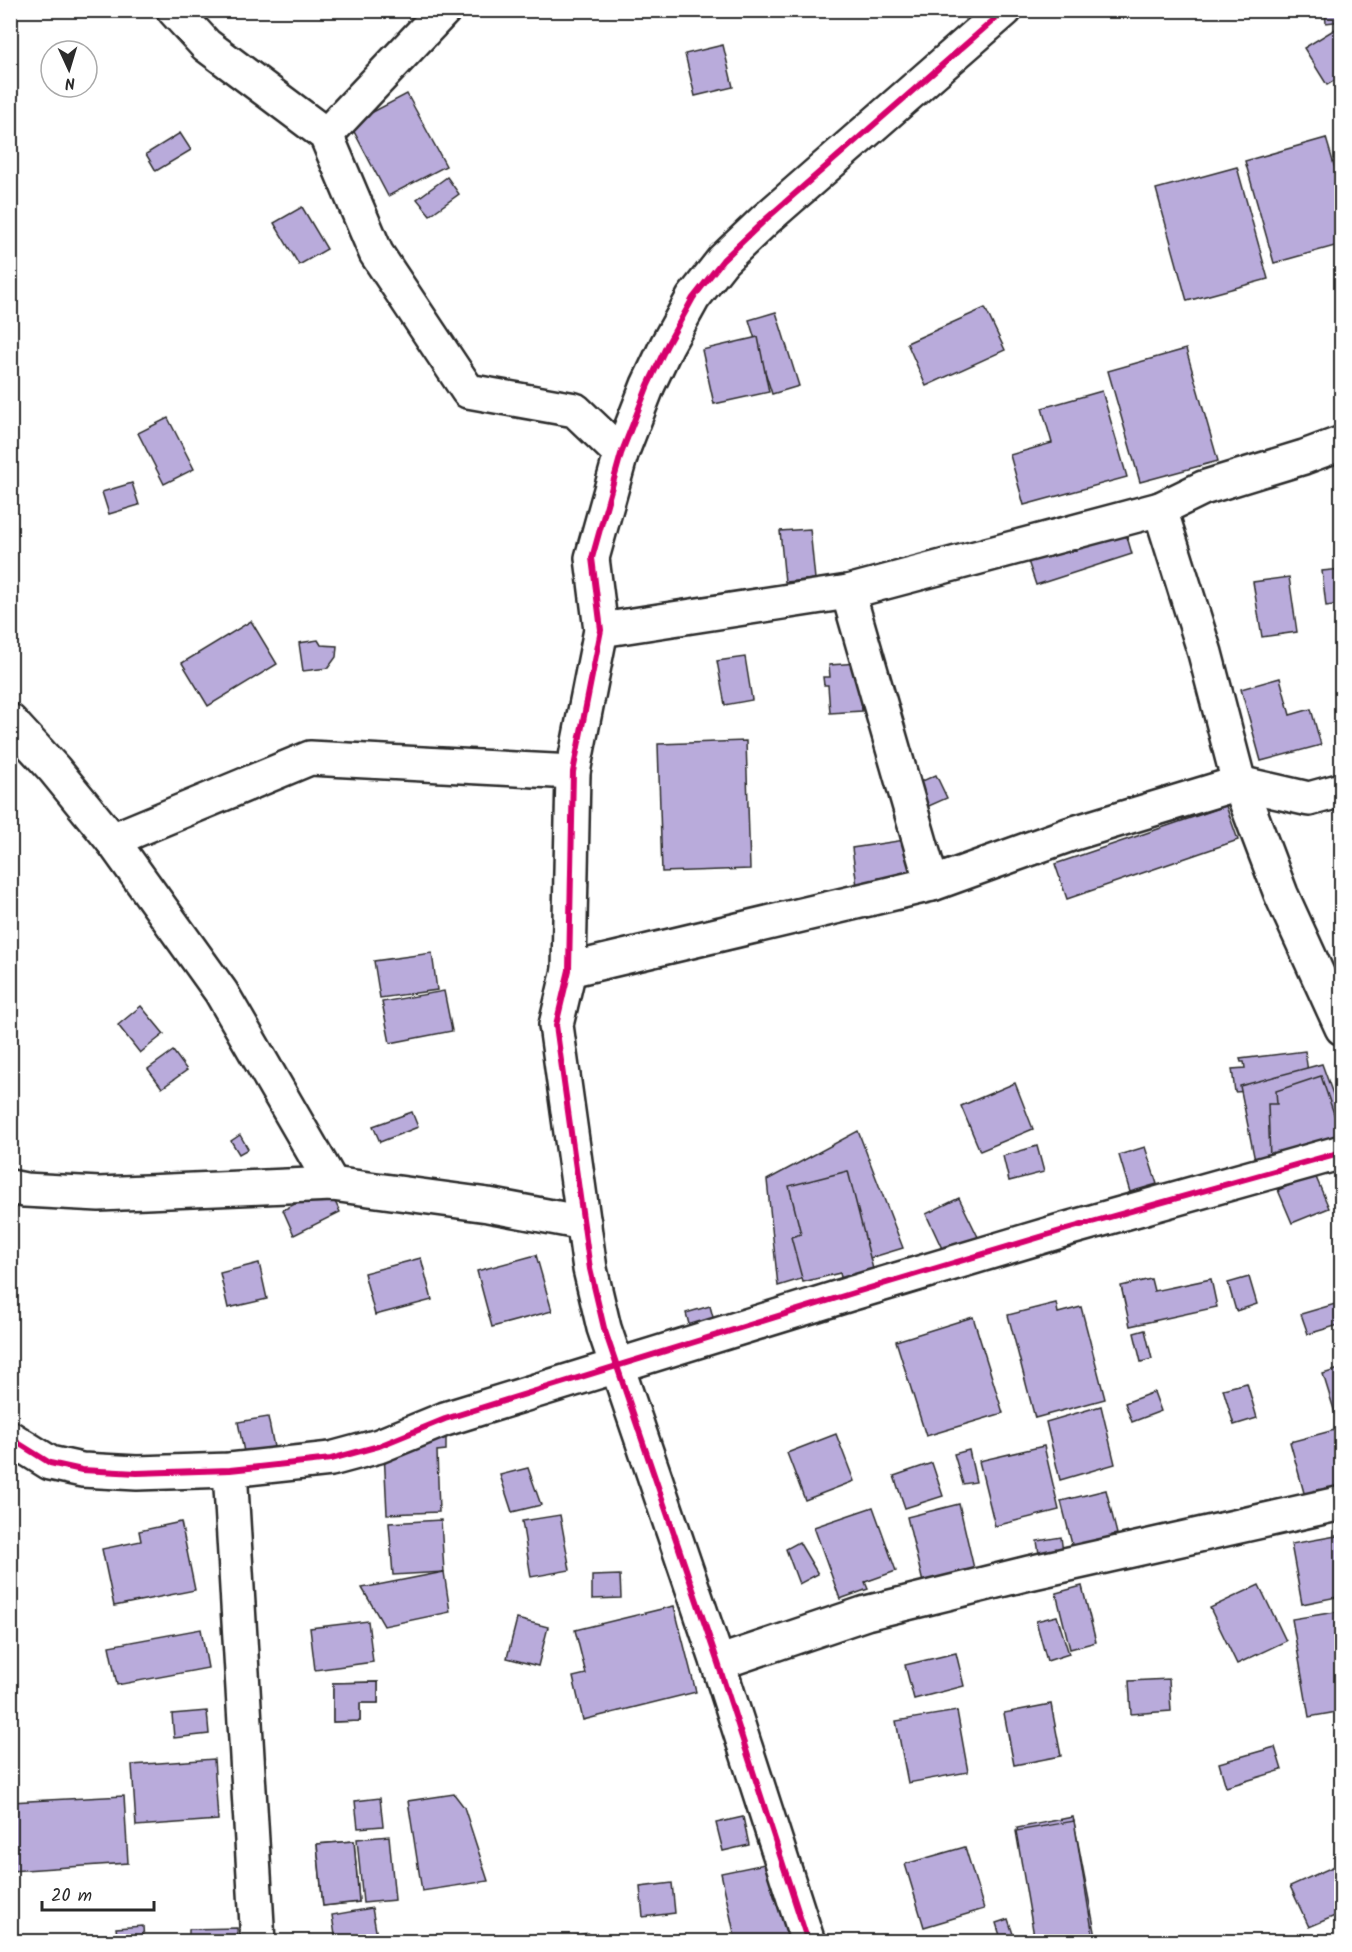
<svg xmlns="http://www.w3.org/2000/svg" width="1352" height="1952" font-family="Kalam,sans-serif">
<rect width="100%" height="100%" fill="#fff"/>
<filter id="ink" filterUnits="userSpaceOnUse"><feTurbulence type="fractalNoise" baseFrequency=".0167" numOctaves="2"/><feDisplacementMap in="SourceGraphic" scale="12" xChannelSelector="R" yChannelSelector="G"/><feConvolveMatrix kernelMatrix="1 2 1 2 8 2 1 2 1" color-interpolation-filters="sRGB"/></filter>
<g filter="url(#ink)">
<g fill="#b9abdb" stroke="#2b2b2b" stroke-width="1.5">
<path d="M1342 10V21L1326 23 1325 12Z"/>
<path d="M1340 26 1342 29V76L1327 85 1304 48Z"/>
<path d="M723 45 733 87 695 96 685 54Z"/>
<path d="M407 94 446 166 388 196 350 124Z"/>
<path d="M180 133 191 150 156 171 146 154Z"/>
<path d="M1326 138 1342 192V244L1274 263 1245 161Z"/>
<path d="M1237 167 1268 279 1187 301 1156 189Z"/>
<path d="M447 177 459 194 430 215 417 199Z"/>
<path d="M302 207 327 249 299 265 274 223Z"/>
<path d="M985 308 1005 350 926 386 907 343Z"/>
<path d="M776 312 799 386 772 394 749 320Z"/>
<path d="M758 337 769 392 714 404 702 350Z"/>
<path d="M1186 349 1218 461 1140 482 1108 371Z"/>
<path d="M1102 391 1127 477 1024 505 1010 455 1052 443 1042 408Z"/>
<path d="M168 418 194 469 164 484 138 433Z"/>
<path d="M132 483 139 505 109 514 102 492Z"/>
<path d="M810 529 815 579 785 582 780 531Z"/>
<path d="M1125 530 1132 554 1036 585 1028 561Z"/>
<path d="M1342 569V604L1326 606 1322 571Z"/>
<path d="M1289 577 1297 632 1262 637 1253 582Z"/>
<path d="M251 621 277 664 208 706 182 663Z"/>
<path d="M318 640 321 645 337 646 336 657 328 668 303 671 299 643Z"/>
<path d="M745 657 752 700 725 705 717 661Z"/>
<path d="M859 663 862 711 830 713 828 685H824L823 677H830L829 665Z"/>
<path d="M1280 678 1290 715 1311 709 1321 745 1261 761 1241 689Z"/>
<path d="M746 741 750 869 662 872 658 744Z"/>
<path d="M936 775 947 798 922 809 911 786Z"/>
<path d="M1226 806 1238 840 1067 899 1055 864Z"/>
<path d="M918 838 924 884 858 894 852 848Z"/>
<path d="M432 953 437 990 380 998 374 961Z"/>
<path d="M444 991 452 1031 390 1043 382 1002Z"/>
<path d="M141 1006 164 1034 140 1053 118 1025Z"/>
<path d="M173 1051 187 1070 162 1088 148 1069Z"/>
<path d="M1305 1051 1309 1079 1277 1083 1278 1089H1272L1274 1101 1251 1104 1249 1091 1235 1092 1232 1069 1245 1068 1244 1062H1241L1240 1059Z"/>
<path d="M1322 1064 1342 1119V1138L1258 1176 1240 1086Z"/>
<path d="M1321 1076 1342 1137 1270 1159 1268 1104H1277L1276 1091Z"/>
<path d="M1015 1083 1033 1129 980 1151 961 1106Z"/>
<path d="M412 1112 418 1127 380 1142 373 1126Z"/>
<path d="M858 1131 903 1248 778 1286 767 1180Z"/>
<path d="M240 1135 248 1149 239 1154 231 1141Z"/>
<path d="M1037 1146 1044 1172 1009 1181 1003 1156Z"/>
<path d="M1145 1147 1157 1184 1130 1192 1119 1155Z"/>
<path d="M848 1171 874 1273 842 1281 840 1273 803 1282 791 1237 801 1234 789 1186Z"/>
<path d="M1315 1175 1329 1208 1292 1223 1278 1190Z"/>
<path d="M328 1187 340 1212 294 1235 283 1210Z"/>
<path d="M959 1198 979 1239 945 1255 926 1214Z"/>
<path d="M536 1255 552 1311 492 1327 477 1271Z"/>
<path d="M421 1258 432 1300 375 1315 364 1273Z"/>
<path d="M259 1263 267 1299 228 1308 220 1273Z"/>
<path d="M1249 1277 1257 1304 1236 1311 1228 1283Z"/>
<path d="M1151 1279 1154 1291 1211 1279 1217 1307 1130 1326 1121 1286Z"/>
<path d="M1342 1302V1324L1308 1334 1301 1314Z"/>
<path d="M1056 1303 1058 1313 1081 1307 1105 1399 1035 1418 1008 1315Z"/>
<path d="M710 1306 714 1321 690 1328 686 1313Z"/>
<path d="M973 1317 1003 1413 926 1436 896 1341Z"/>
<path d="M1145 1330 1152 1359 1141 1362 1134 1333Z"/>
<path d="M1342 1368V1425L1339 1426 1323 1374Z"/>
<path d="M1247 1383 1257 1418 1234 1425 1223 1389Z"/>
<path d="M1154 1392 1161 1411 1132 1422 1125 1403Z"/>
<path d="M1101 1406 1115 1464 1060 1480 1046 1422Z"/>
<path d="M268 1417 274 1447 244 1452 238 1422Z"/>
<path d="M1342 1428V1490L1306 1500 1290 1442Z"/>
<path d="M836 1434 854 1481 805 1500 787 1453Z"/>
<path d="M446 1438V1450L437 1451 439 1512 387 1514 384 1451Z"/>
<path d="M1044 1446 1059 1510 995 1526 979 1461Z"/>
<path d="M969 1450 976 1482 963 1484 954 1454Z"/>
<path d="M932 1463 943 1496 905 1508 894 1476Z"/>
<path d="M528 1468 541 1505 512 1512 500 1475Z"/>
<path d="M1106 1490 1117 1534 1112 1535 1119 1562 1079 1572 1061 1501Z"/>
<path d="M959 1504 979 1590 928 1603 907 1517Z"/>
<path d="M873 1507 896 1571 865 1582 868 1589 840 1599 814 1527Z"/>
<path d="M560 1515 570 1570 531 1577 522 1521Z"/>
<path d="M441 1520 444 1572 393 1575 389 1523Z"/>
<path d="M181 1522 195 1590 114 1606 102 1549 141 1541 139 1531Z"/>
<path d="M1342 1535V1596L1302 1604 1291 1544Z"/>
<path d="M1061 1537 1065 1568 1042 1572 1037 1541Z"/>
<path d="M799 1542 818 1574 799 1584 786 1549Z"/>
<path d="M444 1572 450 1612 384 1626 362 1588Z"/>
<path d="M620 1575 621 1598 592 1599V1576Z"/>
<path d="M1259 1585 1286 1641 1237 1664 1210 1608Z"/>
<path d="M1082 1586 1096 1642 1070 1649 1056 1593Z"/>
<path d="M674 1606 696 1692 583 1720 573 1677 586 1674 575 1630Z"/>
<path d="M1342 1611V1711L1309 1717 1292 1619Z"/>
<path d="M1057 1616 1069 1654 1047 1661 1036 1621Z"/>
<path d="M517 1619 548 1627 538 1666 507 1658Z"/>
<path d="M368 1621 373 1662 315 1670 310 1628Z"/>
<path d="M201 1629 208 1668 117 1685 109 1646Z"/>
<path d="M956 1653 964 1686 914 1699 905 1665Z"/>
<path d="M1169 1679 1171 1711 1131 1714 1129 1681Z"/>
<path d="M378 1682V1703H360V1721L333 1722V1683Z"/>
<path d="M378 1682V1703H360V1721L333 1722V1683Z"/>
<path d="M1051 1704 1061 1756 1014 1765 1004 1713Z"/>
<path d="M207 1711 209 1734 174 1738 172 1714Z"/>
<path d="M957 1711 968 1772 908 1783 896 1721Z"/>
<path d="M1275 1747 1282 1770 1226 1787 1219 1763Z"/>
<path d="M214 1759 218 1820 136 1826 132 1765Z"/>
<path d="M454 1794 464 1807 488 1881 422 1891 408 1801Z"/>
<path d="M124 1796 128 1863 10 1871V1802Z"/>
<path d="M380 1798 383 1826 358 1828 355 1801Z"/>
<path d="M743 1817 749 1845 723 1851 716 1823Z"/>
<path d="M1073 1817 1097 1942H1041L1017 1828Z"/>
<path d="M1074 1821 1094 1942H1035L1016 1831Z"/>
<path d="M389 1836 395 1900 363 1903 357 1839Z"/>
<path d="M354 1841 359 1902 323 1906 317 1844Z"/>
<path d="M354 1841 359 1902 323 1906 317 1844Z"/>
<path d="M965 1847 984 1909 924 1927 905 1864Z"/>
<path d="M779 1861 796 1942H736L721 1873Z"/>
<path d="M1337 1865 1342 1875V1913L1309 1927 1290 1886Z"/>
<path d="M672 1883 675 1913 643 1917 640 1887Z"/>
<path d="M372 1908 378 1942H336L332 1915Z"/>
<path d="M1008 1919 1015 1940 1002 1942 996 1923Z"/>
<path d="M10 1922H16L17 1942H10Z"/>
<path d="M143 1926 144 1942H118L116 1928Z"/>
<path d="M237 1928 238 1942H189V1929Z"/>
<path d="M588 1933 590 1942H540Z"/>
</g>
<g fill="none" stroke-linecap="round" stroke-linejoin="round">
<g stroke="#2b2b2b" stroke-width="38">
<g id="minor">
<path d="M174 10 206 45 326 135 376 253 468 391 575 410 621 454"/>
<path d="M326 135 444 10"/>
<path d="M1160 509 1205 653 1239 783 1281 894 1342 1028"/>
<path d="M848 592 932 884"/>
<path d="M601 630 848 592 1160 509 1203 488 1304 457 1342 443"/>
<path d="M10 721 54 769 112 840 221 992 332 1184"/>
<path d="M112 840 310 758 573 772"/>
<path d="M569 970 932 884 1071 834 1239 783 1309 799 1342 790"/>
<path d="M10 1187 25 1190 99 1194 332 1184 488 1205 584 1223"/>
<path d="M10 1438 50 1463 82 1470 137 1473 230 1470 331 1459 379 1446 445 1419 853 1293 1067 1229 1342 1152"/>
<path d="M230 1470 258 1942"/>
<path d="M718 1663 866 1613 1029 1573 1342 1503"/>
<path d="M808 1942 718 1663 604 1328 590 1269 556 1025 569 970 573 772 601 630 592 558 621 454 648 385 667 345 693 298 723 260 766 219 1005 10"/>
</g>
</g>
<use href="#minor" stroke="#fff" stroke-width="33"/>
<g stroke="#fff" stroke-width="10">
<g id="cycleway">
<path d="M10 1438 50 1463 82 1470 137 1473 230 1470 331 1459 379 1446 445 1419 853 1293 1067 1229 1342 1152"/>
<path d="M808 1942 718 1663 604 1328 590 1269 556 1025 569 970 573 772 601 630 592 558 621 454 648 385 667 345 693 298 723 260 766 219 1005 10"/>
</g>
</g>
<use href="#cycleway" stroke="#d6006c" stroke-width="6"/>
</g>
</g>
<rect width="1352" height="1952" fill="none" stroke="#fff" stroke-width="36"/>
<rect x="18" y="18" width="1316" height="1916" fill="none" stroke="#2b2b2b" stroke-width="2" filter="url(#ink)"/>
<g transform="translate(69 69) rotate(176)"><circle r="28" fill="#ffffff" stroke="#aaaaaa" stroke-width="1.5"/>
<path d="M0-4.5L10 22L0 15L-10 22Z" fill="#2b2b2b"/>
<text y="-9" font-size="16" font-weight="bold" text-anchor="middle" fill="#2b2b2b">N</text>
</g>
<path d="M42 1901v9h112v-9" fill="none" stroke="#2b2b2b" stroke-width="3"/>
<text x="51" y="1901" font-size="18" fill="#2b2b2b" stroke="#ffffff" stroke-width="4.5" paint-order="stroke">20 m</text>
</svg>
